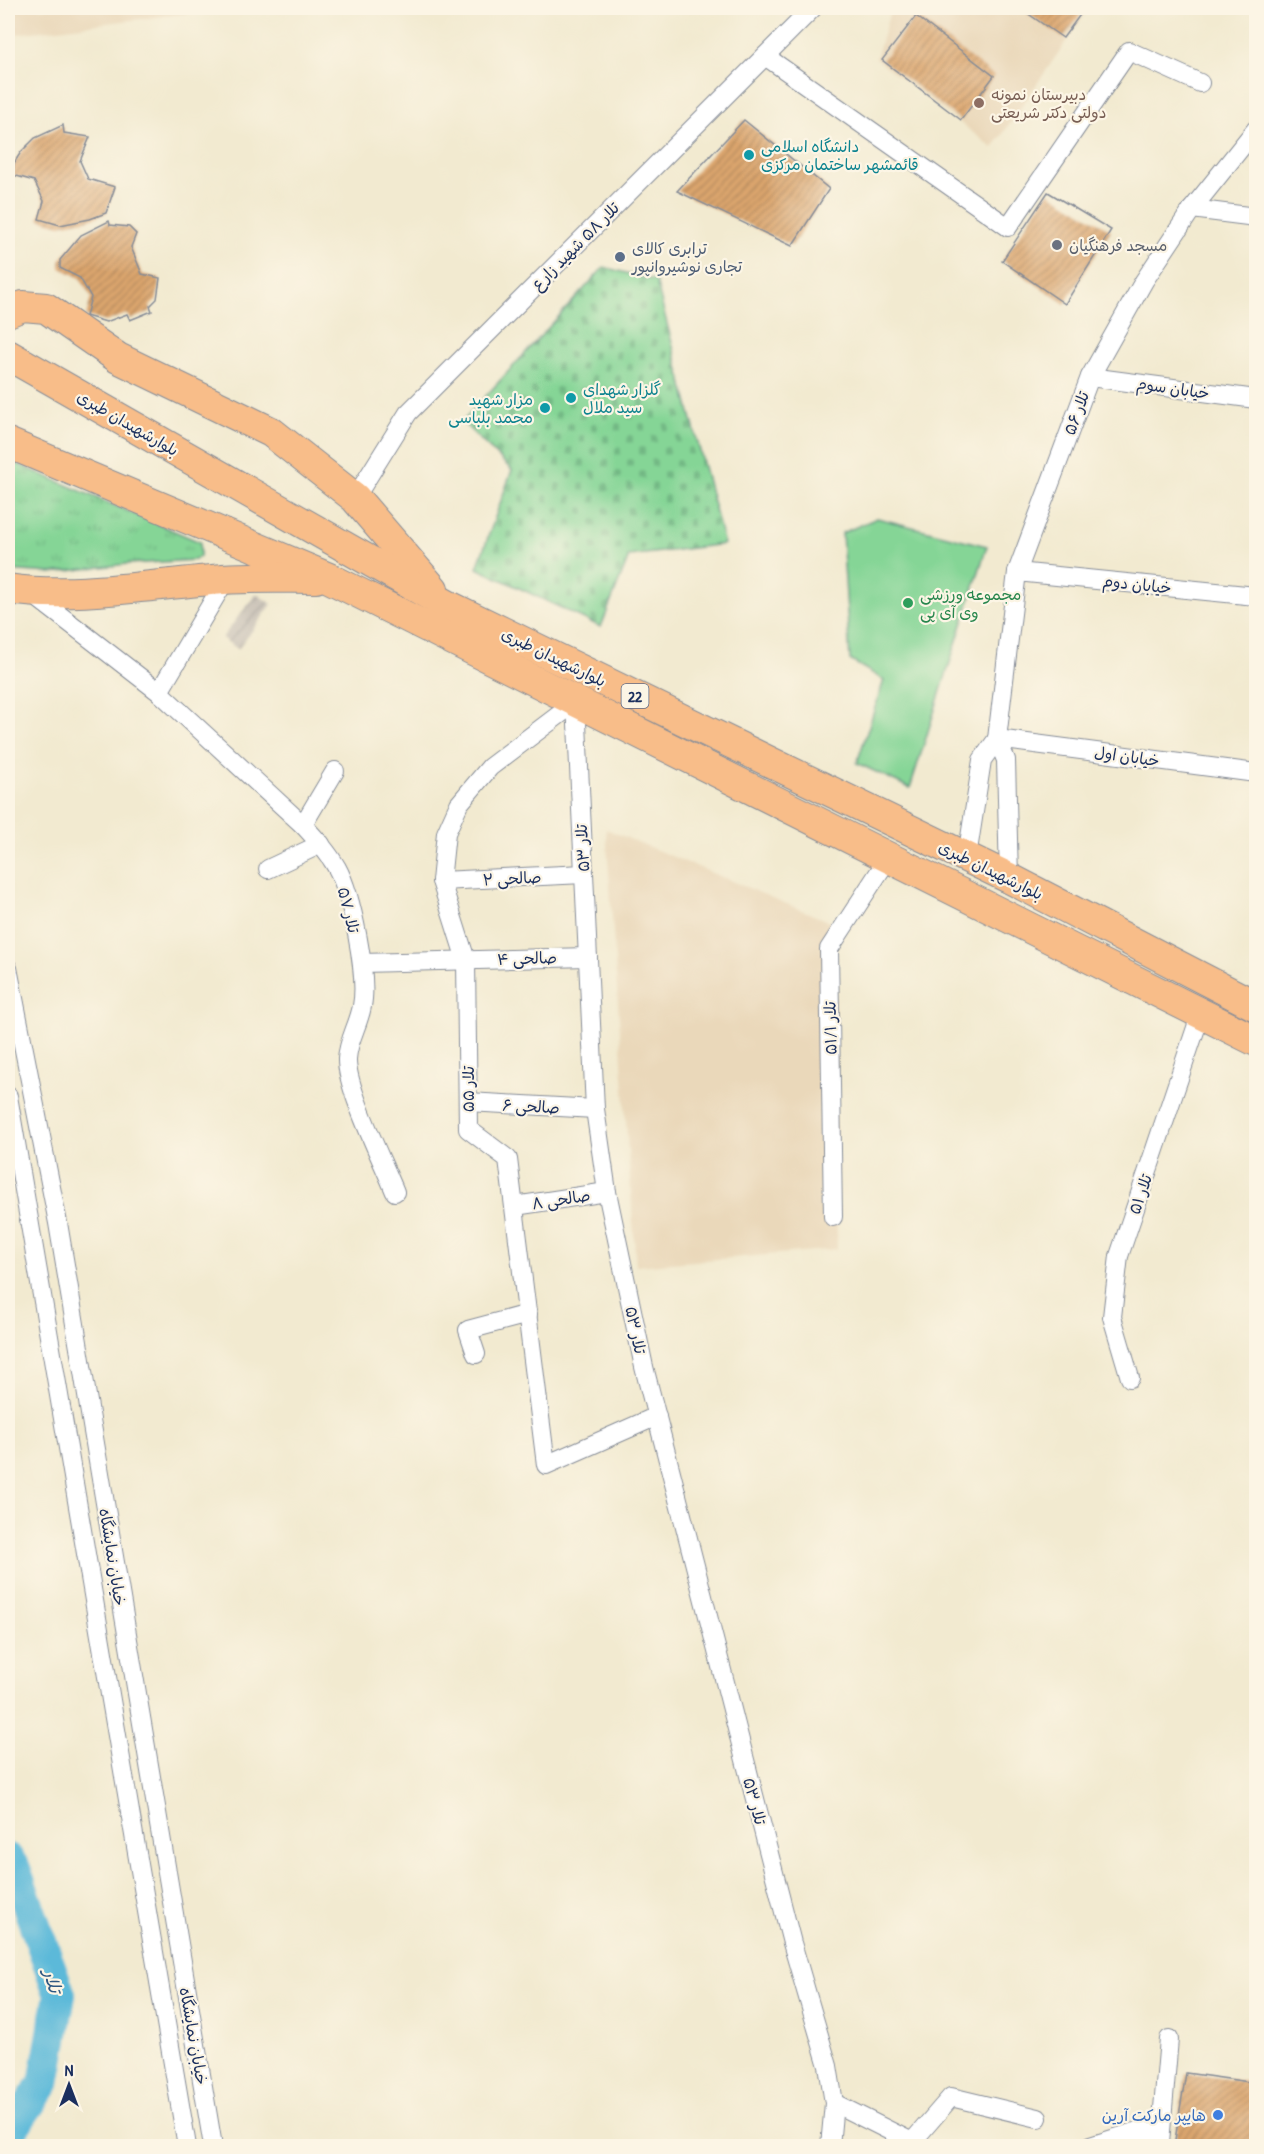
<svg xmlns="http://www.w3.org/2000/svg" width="1264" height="2154" font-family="'Patrick Hand','Playpen Sans Arabic',sans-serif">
<defs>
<pattern id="industrial-furrows" width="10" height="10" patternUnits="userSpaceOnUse" patternTransform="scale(1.5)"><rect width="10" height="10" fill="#cac3b8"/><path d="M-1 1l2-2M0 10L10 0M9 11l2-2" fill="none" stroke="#ada8a1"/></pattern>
<pattern id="grass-tufts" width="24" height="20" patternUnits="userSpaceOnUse" patternTransform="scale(1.5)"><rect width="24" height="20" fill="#85d596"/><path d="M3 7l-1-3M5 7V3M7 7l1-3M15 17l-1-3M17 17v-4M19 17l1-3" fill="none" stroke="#72b784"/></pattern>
<pattern id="cemetery-stones" width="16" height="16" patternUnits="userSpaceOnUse" patternTransform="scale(1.5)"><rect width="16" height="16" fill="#85d596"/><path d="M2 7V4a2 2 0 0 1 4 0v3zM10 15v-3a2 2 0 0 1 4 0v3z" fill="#72b784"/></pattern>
<pattern id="building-hatch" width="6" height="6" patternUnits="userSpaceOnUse" patternTransform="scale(1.5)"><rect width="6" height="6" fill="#dba56d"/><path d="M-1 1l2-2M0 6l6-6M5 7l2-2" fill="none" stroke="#b1875d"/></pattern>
</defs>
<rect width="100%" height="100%" fill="#fcf5e5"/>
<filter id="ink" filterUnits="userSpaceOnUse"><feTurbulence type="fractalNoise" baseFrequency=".0167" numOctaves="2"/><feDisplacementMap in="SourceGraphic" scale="12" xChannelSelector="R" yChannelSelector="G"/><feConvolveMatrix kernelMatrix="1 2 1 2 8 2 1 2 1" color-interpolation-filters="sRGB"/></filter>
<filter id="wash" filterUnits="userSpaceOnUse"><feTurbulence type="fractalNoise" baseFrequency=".008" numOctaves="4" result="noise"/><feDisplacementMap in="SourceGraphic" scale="24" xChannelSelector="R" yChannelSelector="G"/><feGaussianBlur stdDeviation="1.35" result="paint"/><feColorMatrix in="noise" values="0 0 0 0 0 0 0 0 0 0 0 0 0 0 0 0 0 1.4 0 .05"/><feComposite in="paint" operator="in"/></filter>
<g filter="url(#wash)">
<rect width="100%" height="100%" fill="#f2ead0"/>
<g fill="#ead8ba">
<path d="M8 8H216L214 10 8 35Z"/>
<path d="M891 8H1089L993 148 876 59Z"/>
<path d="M606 829 835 924 837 1249 636 1266Z"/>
</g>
<path fill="url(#industrial-furrows)" d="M256 594 272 604 238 649 222 638Z"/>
<path fill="url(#grass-tufts)" stroke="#50827a" stroke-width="1.5" d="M8 460 200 542V556L195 560 127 564 51 573 8 570Z"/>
<path fill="url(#cemetery-stones)" stroke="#50827a" stroke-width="1.5" d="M604 267 656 281 724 544 629 556 601 627 477 568 512 470 462 422Z"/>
<path fill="#85d596" stroke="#50827a" stroke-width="1.5" d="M877 518 987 546 910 788 857 763 884 680 850 660 842 533Z"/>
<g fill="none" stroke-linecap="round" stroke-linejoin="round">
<path stroke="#5bb9d9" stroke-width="32" d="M8 1859 15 1869 60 1995 44 2083 8 2135"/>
</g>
<g id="blocks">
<g fill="url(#building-hatch)">
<path d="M1020 8H1085L1063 38Z"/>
<path d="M916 16 994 76 961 120 882 60Z"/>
<path d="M744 120 829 189 792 246 677 191Z"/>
<path d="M63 125 64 133 90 137 80 161 88 179 115 187 106 213 90 219 60 225 39 219 44 201 34 181 13 175 14 163 21 152 35 138Z"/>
<path d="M1048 192 1111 230 1065 304 1002 261Z"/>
<path d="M109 221 110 225 129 227 136 234 131 247 142 274 160 278 157 299 150 306 152 311 130 320 127 314 106 322 86 316 91 297 80 278 60 268V260L81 235Z"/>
<path d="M1186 2073 1256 2083V2146H1174Z"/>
</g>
</g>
</g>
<g filter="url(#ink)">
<use href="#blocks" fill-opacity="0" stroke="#868c97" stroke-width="1.5"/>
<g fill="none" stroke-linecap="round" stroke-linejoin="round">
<g stroke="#868c97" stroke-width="20">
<g id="minor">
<path d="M765 56 1008 227 1129 51 1200 83"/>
<path d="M1192 209 1256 217"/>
<path d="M1090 377 1256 399"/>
<path d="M355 498 408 413 813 8"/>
<path d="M1017 572 1256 596"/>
<path d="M31 593 159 692 303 825C316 839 328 852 337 868 352 895 368 976 362 1006 359 1024 348 1040 347 1059 346 1088 383 1162 395 1192"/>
<path d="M159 692 226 579"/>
<path d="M576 702 595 1109 607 1192 644 1367 792 1943 828 2066 834 2103 830 2146"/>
<path d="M576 702 490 767 459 804 446 833 441 881 466 960 468 1129 508 1159 546 1465 657 1416"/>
<path d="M997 739 1256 773"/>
<path d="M303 825 335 771"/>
<path d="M967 857 982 760 997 739"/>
<path d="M268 869 321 844"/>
<path d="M1009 878 1006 760 997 739 1017 572 1090 377 1144 281 1192 209 1256 129"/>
<path d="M441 881 584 874"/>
<path d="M362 963 588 957"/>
<path d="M8 968 58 1223 213 2146"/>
<path d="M8 1096 187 2146"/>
<path d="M468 1102 595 1109"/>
<path d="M515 1206 607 1192"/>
<path d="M833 1217 829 949 889 857"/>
<path d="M476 1354 468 1330 528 1314"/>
<path d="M1130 1378 1112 1317 1119 1256 1201 1013"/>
<path d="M834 2103 912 2142 951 2097 1038 2118"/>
<path d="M1160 2143 1169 2039"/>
<path d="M1090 2146 1141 2130 1155 2134 1160 2146"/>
</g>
</g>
<g stroke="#868c97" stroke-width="32">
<g id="trunk">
<path d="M8 312 23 306 46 308 118 358 271 432 355 498 433 589"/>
<path d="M8 355 447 605 1009 878 1256 1006"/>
<path d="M8 443 329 578 1256 1041"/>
<path d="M8 589C76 599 154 584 223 579 254 577 285 578 316 578"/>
</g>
</g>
<use href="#minor" stroke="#fff" stroke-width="18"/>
<use href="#trunk" stroke="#f8bd89" stroke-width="30"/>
</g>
</g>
<circle fill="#8d6e63" stroke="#fcf5e5" stroke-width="2" cx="979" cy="103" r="6"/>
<g fill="#0f9aa8" stroke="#fcf5e5" stroke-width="2">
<circle cx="749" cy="155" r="6"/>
<circle cx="571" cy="398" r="6"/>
<circle cx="545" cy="408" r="6"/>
</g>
<circle fill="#6b7280" stroke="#fcf5e5" stroke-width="2" cx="1057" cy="245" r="6"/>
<circle fill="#5c6f8a" stroke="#fcf5e5" stroke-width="2" cx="620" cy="257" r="6"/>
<circle fill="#2e9e5b" stroke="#fcf5e5" stroke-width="2" cx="908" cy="603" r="6"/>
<circle fill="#3f7fe0" stroke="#fcf5e5" stroke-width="2" cx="1218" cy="2115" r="6"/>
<g text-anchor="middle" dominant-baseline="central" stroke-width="4.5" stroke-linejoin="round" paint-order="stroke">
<rect fill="#fcf5e5" stroke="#5e6a86" stroke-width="1.5" x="621.5" y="684" width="27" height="24" rx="4.5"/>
<g font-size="15" font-weight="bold" fill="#1b2f5e">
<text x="635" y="696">22</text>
</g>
<g font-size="16" fill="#785e54" stroke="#fcf5e5" text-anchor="start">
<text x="991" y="94">دبیرستان نمونه<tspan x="991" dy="18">دولتی دکتر شریعتی</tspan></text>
</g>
<g font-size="16" fill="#0d838f" stroke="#fcf5e5" text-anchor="start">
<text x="761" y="146">دانشگاه اسلامی<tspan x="761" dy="18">قائمشهر ساختمان مرکزی</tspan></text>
<text x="583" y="389">گلزار شهدای<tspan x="583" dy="18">سید ملال</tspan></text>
<text x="533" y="399" text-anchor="end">مزار شهید<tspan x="533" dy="18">محمد بلباسی</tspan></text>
</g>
<g font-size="16" fill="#5b616d" stroke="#fcf5e5" text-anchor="start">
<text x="1069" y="245">مسجد فرهنگیان</text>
</g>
<g font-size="16" fill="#1b2f5e" stroke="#fcf5e5">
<text transform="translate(575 246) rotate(-45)">تلار ۵۸ شهید زارع</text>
<text transform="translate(1173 388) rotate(8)">خیابان سوم</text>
<text transform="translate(1076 413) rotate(-70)">تلار ۵۶</text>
<text transform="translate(128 423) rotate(30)">بلوارشهیدان طبری</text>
<text transform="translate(1137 584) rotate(6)">خیابان دوم</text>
<text transform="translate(554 657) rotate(26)">بلوارشهیدان طبری</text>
<text transform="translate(1127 756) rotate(8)">خیابان اول</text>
<text transform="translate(582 848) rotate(-93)">تلار ۵۳</text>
<text transform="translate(991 870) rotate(26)">بلوارشهیدان طبری</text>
<text transform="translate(512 878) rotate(-3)">صالحی ۲</text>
<text transform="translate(349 910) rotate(76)">تلار ۵۷</text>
<text transform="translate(527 958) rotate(-2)">صالحی ۴</text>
<text transform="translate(830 1028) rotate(-91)">تلار ۵۱/۱</text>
<text transform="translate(468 1089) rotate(-90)">تلار ۵۵</text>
<text transform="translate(531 1106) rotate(3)">صالحی ۶</text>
<text transform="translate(1140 1194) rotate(-71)">تلار ۵۱</text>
<text transform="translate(561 1199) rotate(-9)">صالحی ۸</text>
<text transform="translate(636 1330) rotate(78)">تلار ۵۳</text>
<text transform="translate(113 1557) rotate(81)">خیابان نمایشگاه</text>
<text transform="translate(755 1801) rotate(75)">تلار ۵۳</text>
<text transform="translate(194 2036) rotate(80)">خیابان نمایشگاه</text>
</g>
<g font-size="16" fill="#4e5e75" stroke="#fcf5e5" text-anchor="start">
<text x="632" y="248">ترابری کالای<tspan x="632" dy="18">تجاری نوشیروانپور</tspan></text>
</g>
<g font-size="16" fill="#27864d" stroke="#fcf5e5" text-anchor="start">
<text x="920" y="594">مجموعه ورزشی<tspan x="920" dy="18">وی آی پی</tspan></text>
</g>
<g font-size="16" fill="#366cbe" stroke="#fcf5e5" text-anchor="end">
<text x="1206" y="2115">هایپر مارکت آرین</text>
</g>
<g font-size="18" font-style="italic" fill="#2e5883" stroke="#fcf5e5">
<text transform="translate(53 1981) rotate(75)">تلار</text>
</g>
</g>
<rect width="1264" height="2154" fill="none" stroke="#fcf5e5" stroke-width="30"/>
<g transform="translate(69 2085)" stroke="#fcf5e5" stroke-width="4.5" paint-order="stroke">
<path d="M0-4.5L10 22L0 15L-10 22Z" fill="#1b2f5e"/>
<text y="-9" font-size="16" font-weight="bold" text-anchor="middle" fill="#1b2f5e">N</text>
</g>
</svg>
